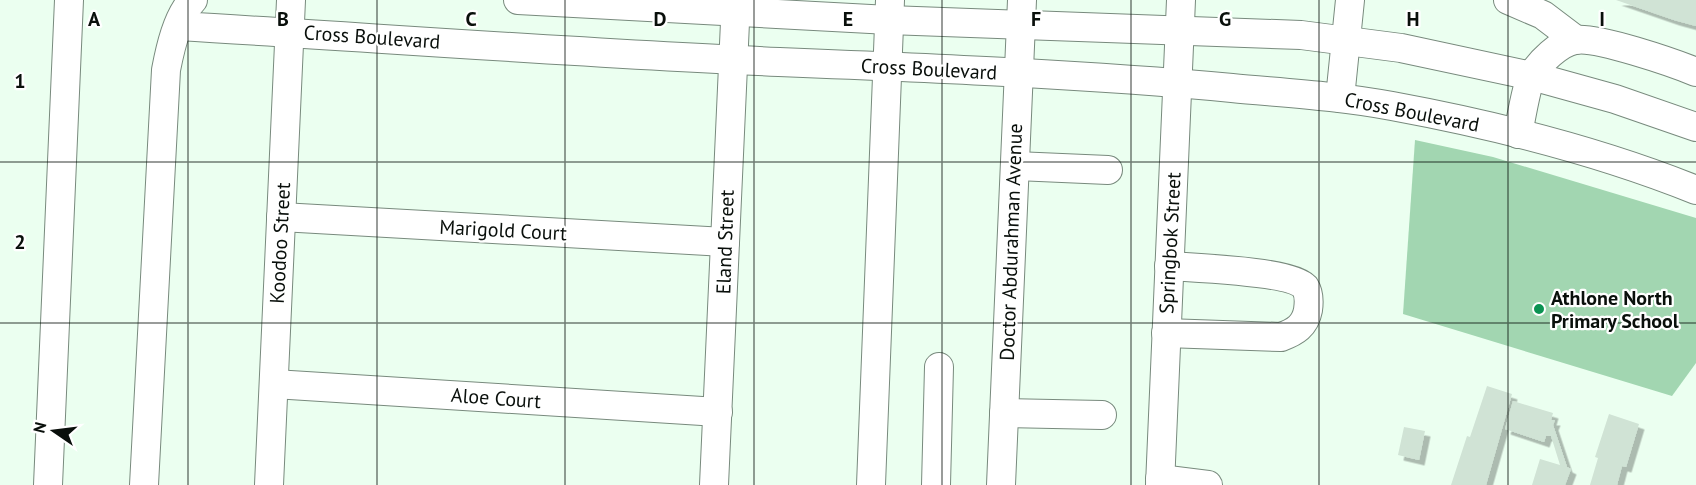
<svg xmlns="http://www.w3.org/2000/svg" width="1696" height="485" font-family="'PT Sans',sans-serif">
<defs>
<filter id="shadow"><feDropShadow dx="5.5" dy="5.5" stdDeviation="0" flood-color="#0004"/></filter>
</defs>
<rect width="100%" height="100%" fill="#ebfff0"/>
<path fill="#a2d6b1" d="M1415 140 1493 157 1696 218V363L1672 396 1403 314Z"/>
<g fill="#d0e3d5" filter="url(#shadow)">
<path d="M1616 0H1696V26L1674 20Z"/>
<path d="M1487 386 1512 394 1486 485H1451L1467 436 1470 437Z"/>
<path d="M1513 401 1553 413 1551 420H1555L1553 425 1567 467 1571 469 1565 485H1532L1540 459 1560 465 1551 436H1546L1544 442 1505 429Z"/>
<path d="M1609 414 1639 424 1626 467 1622 466 1617 485H1590L1598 458 1595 457Z"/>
<path d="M1404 427 1425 431 1419 460 1398 455Z"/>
</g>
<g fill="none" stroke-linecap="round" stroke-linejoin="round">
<g stroke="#788a7d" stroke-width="30">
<g id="minor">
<path d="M518 0 889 20 1301 35 1401 48 1532 76 1615 99 1696 127"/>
<path d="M1508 0 1543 15 1576 40"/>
<path d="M179 26C379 38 579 53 779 62 930 68 1081 74 1232 88 1285 93 1340 96 1392 106 1495 125 1599 151 1696 190"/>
<path d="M1340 98 1350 0"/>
<path d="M1518 134C1521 120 1526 86 1532 75 1540 62 1559 43 1575 40 1596 36 1674 63 1696 72"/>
<path d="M1015 166 1108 170"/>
<path d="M281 217 725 242"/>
<path d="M1166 333 1281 337C1295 332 1305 326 1308 310 1309 303 1309 293 1305 287 1291 271 1194 268 1169 266"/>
<path d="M274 384 718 412"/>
<path d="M1004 413 1102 415"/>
<path d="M1160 479 1208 485"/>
<path d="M48 485 69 0"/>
<path d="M144 485 166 70C170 49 177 16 193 0"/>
<path d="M269 485 291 0"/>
<path d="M714 485 736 0"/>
<path d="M871 485 890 0"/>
<path d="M936 485 939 367"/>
<path d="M1001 485 1022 0"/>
<path d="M1160 485 1181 0"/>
</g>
</g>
<use href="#minor" stroke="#fff" stroke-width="28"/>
</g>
<path fill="none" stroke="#090f0b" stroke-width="1.5" stroke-opacity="0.55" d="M188 0V485M377 0V485M565 0V485M754 0V485M942 0V485M1131 0V485M1319 0V485M1508 0V485M0 162H1696M0 323H1696"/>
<circle fill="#0b9352" stroke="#fff" stroke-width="2" cx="1539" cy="309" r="6"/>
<g text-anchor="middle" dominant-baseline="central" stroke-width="4.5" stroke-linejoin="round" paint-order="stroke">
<g font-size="20" fill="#090f0b" stroke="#fff">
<text transform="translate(372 37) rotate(4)">Cross Boulevard</text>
<text transform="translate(929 69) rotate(3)">Cross Boulevard</text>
<text transform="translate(1412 112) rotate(11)">Cross Boulevard</text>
<text transform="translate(503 230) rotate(3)">Marigold Court</text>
<text transform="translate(725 242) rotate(-88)">Eland Street</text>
<text transform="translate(1011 242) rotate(-88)">Doctor Abdurahman Avenue</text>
<text transform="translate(280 243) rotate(-87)">Koodoo Street</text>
<text transform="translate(1170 243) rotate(-87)">Springbok Street</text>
<text transform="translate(496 398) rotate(4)">Aloe Court</text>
</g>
<g font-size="20" font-weight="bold" fill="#090f0b" stroke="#fff" text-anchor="start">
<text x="1551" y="298">Athlone North<tspan x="1551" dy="23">Primary School</tspan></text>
</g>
</g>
<g font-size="20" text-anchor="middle" font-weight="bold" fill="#090f0b" stroke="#fff" stroke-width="4.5" stroke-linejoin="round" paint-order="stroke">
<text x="94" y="26">A</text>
<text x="283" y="26">B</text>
<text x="471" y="26">C</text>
<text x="660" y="26">D</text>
<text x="848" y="26">E</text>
<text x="1036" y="26">F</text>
<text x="1225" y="26">G</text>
<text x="1413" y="26">H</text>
<text x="1602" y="26">I</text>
<text x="20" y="88">1</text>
<text x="20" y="249">2</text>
</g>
<g transform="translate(54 431) rotate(284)" stroke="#ffffff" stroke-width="4.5" paint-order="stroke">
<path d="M0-4.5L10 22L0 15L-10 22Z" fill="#090f0b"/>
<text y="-9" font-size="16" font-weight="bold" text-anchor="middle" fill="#090f0b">N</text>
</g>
</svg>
